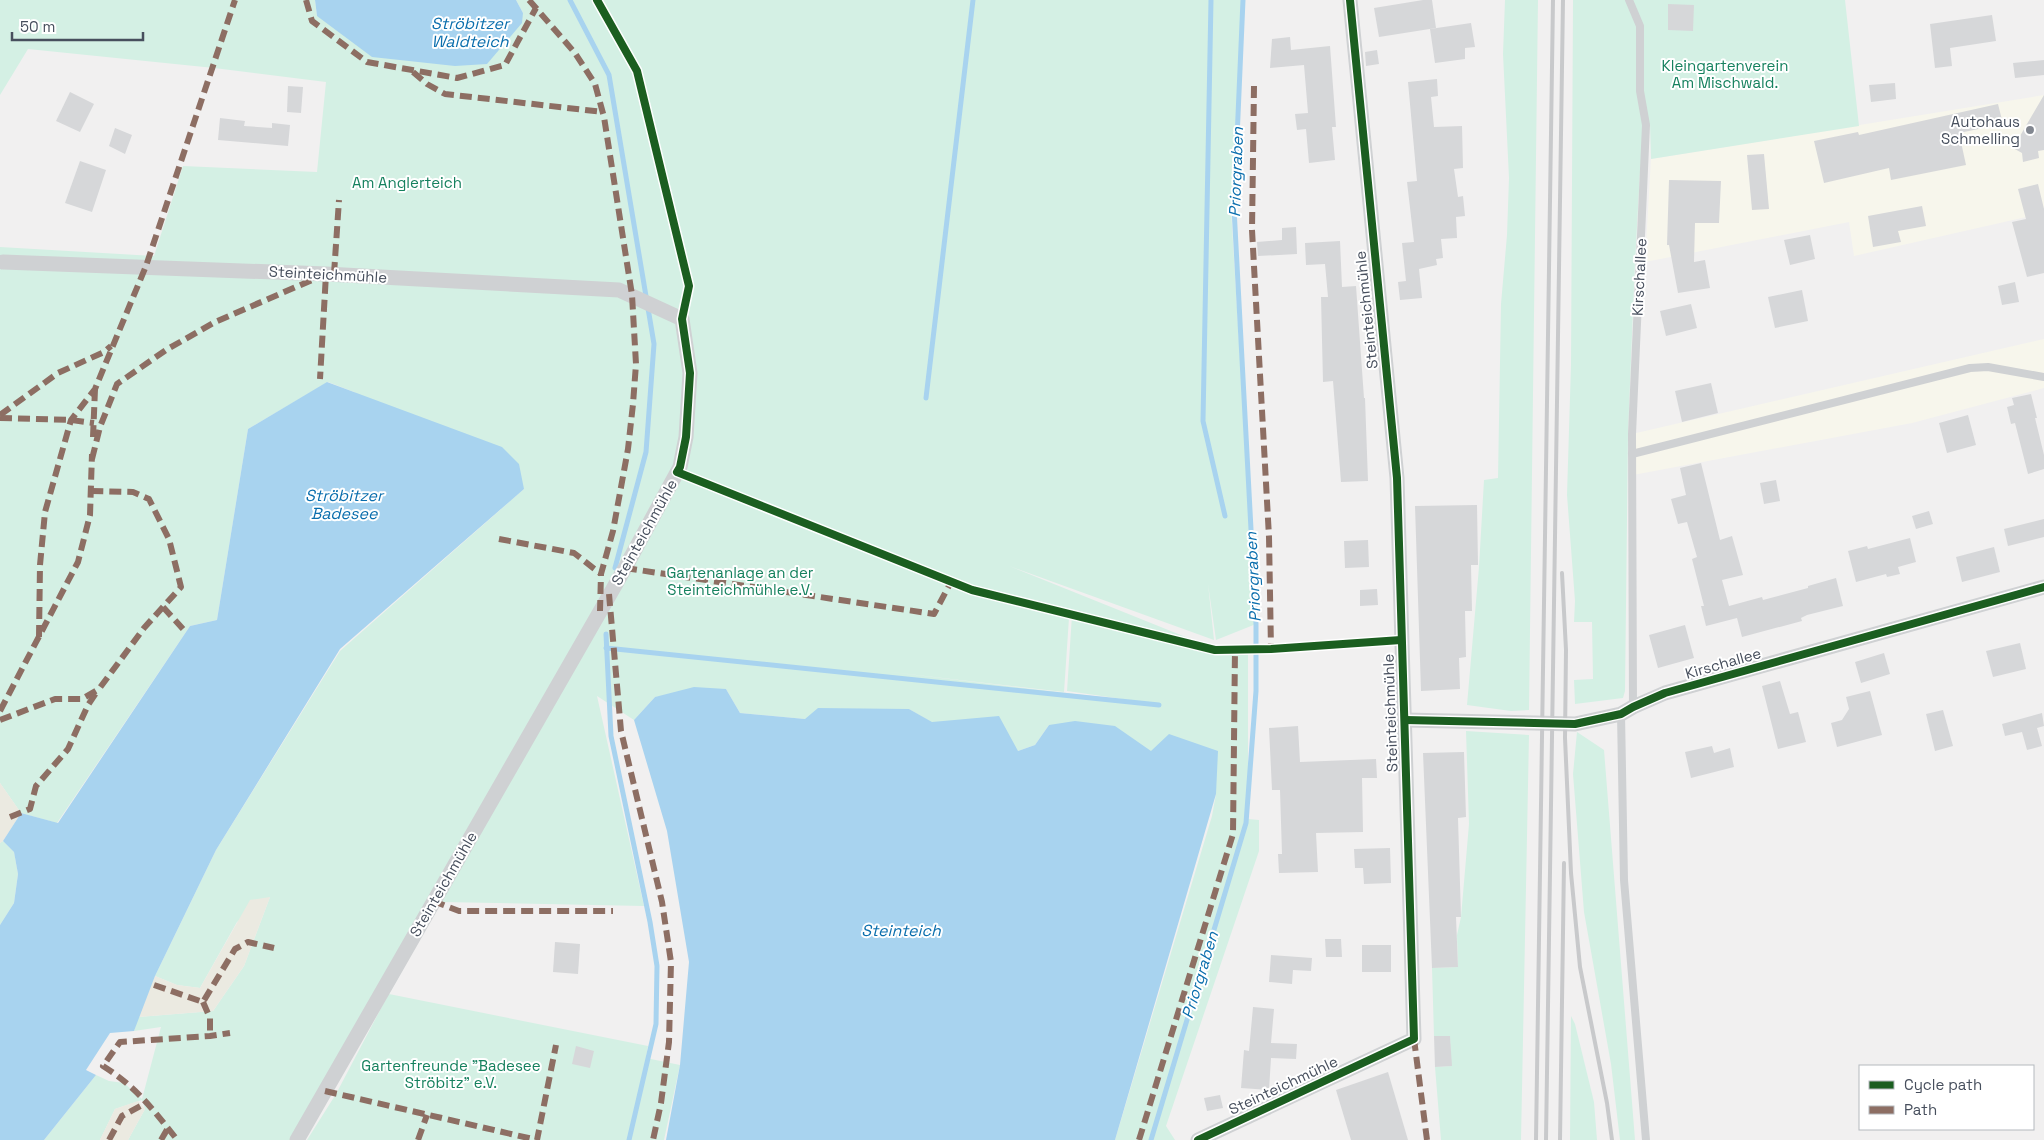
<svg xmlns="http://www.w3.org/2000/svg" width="2044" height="1140" font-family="'Space Grotesk',sans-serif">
<rect width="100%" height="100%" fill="#f1f0f0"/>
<g fill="#f7f6ec">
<path d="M2044 95V213L1854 256 1849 222 1645 262 1651 159Z"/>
<path d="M2044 339V388L1912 423 1633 475 1632 434Z"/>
</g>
<g fill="#d4f0e4" fill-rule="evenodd">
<path d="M0 0H315L317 16 523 13 516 0H1245L1231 209 1256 624 1216 640 1208 584 1214 640 1009 566 1213 648 1212 654 1248 653V819L1259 820V851L1166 1126 1175 1140H1115L1212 816 1216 794 1151 753 1049 725 1035 745 1018 751 931 722 909 709 805 719 740 713 726 689 655 697 634 720 597 696 644 906 441 902 389 994 648 1046 646 1058 680 1065 664 1140H307L336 1094 388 995 291 1140H128L145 1109 142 1100 115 1109 100 1140H44L96 1075 109 1081 124 1083 142 1099 161 1027 134 1031 138 1017 213 1011 244 966 270 897 237 922 200 988 177 985 155 976 216 850 340 651 524 489 354 392 328 382 248 429 217 620 190 626 57 823 21 813 0 783V247L154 256 183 166 317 172 326 82 214 68 28 49 0 95ZM699 479 970 587 1072 615 1067 691 1143 702 882 671 1064 692 1069 618 970 593 698 486Z"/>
<path d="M1505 0H1538L1529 710 1511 711 1467 705 1479 567 1484 480 1498 478 1501 304 1507 235 1509 178 1503 54Z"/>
<path d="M1573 0H1845L1859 126 1651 159 1650 123 1640 172 1635 262 1628 433 1625 691 1623 698 1575 704 1574 680 1593 679 1592 622H1574L1575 601 1567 495 1571 365Z"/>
<path d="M1466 731 1529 735 1521 1140H1441L1435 1067 1451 1066 1450 1036H1434L1432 968 1458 967 1457 935 1461 917 1469 824Z"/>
<path d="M1577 732 1604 750 1635 1140H1620L1611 1064 1584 912 1573 774Z"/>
<path d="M3 841 14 852 18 874 14 903 0 925V843Z"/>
<path d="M1571 1016 1575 1024 1594 1102 1597 1140H1570Z"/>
</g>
<g fill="#ebeae1">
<path d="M0 783 21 813 3 841 0 843Z"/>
<path d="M270 897 244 966 213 1011 138 1017 155 976 177 985 200 988 250 900Z"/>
<path d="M138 1101 145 1109 128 1140H100L115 1109Z"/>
</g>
<g fill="#a8d3ef">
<path d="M315 0H516L523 13 522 23 487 64 455 66 372 57 317 16Z"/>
<path d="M327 382 502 447 519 464 524 489 340 649 216 850 155 976 134 1031 110 1033 86 1070 96 1075 44 1140H0V925L14 903 18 874 14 852 3 841 21 813 58 823 190 626 217 620 248 429Z"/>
<path d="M694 687 726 689 740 713 805 719 818 708 909 709 932 722 999 716 1018 751 1035 745 1049 725 1075 721 1115 726 1151 751 1169 734 1218 751 1216 794 1115 1140H666L680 1065 689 962 667 831 634 720 655 697Z"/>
</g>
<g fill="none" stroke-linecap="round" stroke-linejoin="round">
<g stroke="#a8d3ef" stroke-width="5">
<path d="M570 0 609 75 654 344 646 452 615 568"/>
<path d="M1211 0 1203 421 1225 516"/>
<path d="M926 398 973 0"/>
<path d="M606 634 611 736 650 922 657 966 656 1024 629 1140"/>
<path d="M606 648 1159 705"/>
<path d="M1151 1140 1246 823 1256 691V624L1234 208 1243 0"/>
</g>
</g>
<g fill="#d6d7d9">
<path d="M1423 0H1432L1436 28 1379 37 1374 8Z"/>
<path d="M1668 4 1694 5 1693 31 1668 30Z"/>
<path d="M1992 15 1996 41 1950 48 1952 66 1935 68 1930 24Z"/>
<path d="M1471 23 1475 47 1465 48V59L1435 63 1430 29Z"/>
<path d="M1290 37 1291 50 1330 46 1336 127H1332L1335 160 1309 163 1306 129 1297 130 1295 114 1308 113 1304 65 1270 68 1272 39Z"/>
<path d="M1377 50 1379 64 1366 66 1365 52Z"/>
<path d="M2044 60V75L2015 78 2013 63Z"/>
<path d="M1437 79 1438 96 1431 97 1434 127 1462 126 1463 168 1454 169 1458 197 1463 196 1465 216 1456 217 1457 238 1441 239 1443 258 1436 259 1437 265 1419 269 1422 298 1400 300 1398 282 1406 281 1402 243 1414 242 1407 182 1417 181 1408 82Z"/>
<path d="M1895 83 1896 99 1871 102 1869 85Z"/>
<path d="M288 86 303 87 301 113 287 112Z"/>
<path d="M70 92 94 104 80 132 56 121Z"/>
<path d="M2044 95V150L2038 151 2039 158 2023 162 2022 153 2013 148Z"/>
<path d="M1998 104 2003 124 1959 133 1966 165 1891 180 1889 168 1824 183 1814 141 1858 132 1859 135Z"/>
<path d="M220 118 245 121 244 126 272 128V123L290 125 288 146 218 140Z"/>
<path d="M115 128 132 135 125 154 109 146Z"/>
<path d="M1764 154 1769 209 1752 210 1747 155Z"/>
<path d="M80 161 106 170 92 212 65 203Z"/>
<path d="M1669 180 1721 181 1719 223H1695L1694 262 1705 260 1710 288 1678 293 1669 245H1667Z"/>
<path d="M2038 184 2044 209V273L2027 277 2012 222 2026 219 2018 189Z"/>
<path d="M1922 206 1926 226 1898 231 1901 242 1873 247 1868 216Z"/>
<path d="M1296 227 1297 254 1258 256 1257 242 1282 240V228Z"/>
<path d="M1810 235 1815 259 1790 265 1784 240Z"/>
<path d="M1340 241 1342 287 1356 286 1364 398H1365L1368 481 1341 482 1333 381 1323 382 1321 297H1328L1325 264 1306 265 1305 243Z"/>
<path d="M2015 282 2019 302 2002 305 1998 286Z"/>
<path d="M1802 290 1808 321 1775 328 1768 297Z"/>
<path d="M1691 304 1697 328 1666 336 1660 311Z"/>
<path d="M1711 383 1718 413 1682 422 1675 391Z"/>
<path d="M2031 394 2037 418H2035L2044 455V469L2028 474 2015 423 2011 424 2007 407 2014 405 2012 398Z"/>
<path d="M1968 415 1976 445 1947 453 1939 423Z"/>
<path d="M1701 463 1720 540 1732 536 1743 575 1722 580 1729 606 1762 597 1763 600 1808 588V586L1836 578 1843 606 1807 615 1801 618 1802 621 1742 637 1737 618 1706 626 1701 606H1704L1692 559 1697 557 1687 522 1678 524 1671 499 1686 495 1680 468Z"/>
<path d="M1776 480 1780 501 1764 504 1760 483Z"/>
<path d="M1477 505 1478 565H1471L1472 611H1465L1466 657 1459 658 1460 689 1421 691 1415 506Z"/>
<path d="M1929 511 1933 524 1916 529 1912 516Z"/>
<path d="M2044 519V537L2008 546 2004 529Z"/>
<path d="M1910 538 1916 562 1898 567 1900 574 1887 577 1886 574 1856 582 1848 551 1867 546 1868 549Z"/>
<path d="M1368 540 1369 567 1345 568 1344 541Z"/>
<path d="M1994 547 2000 572 1962 582 1956 557Z"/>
<path d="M1377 589 1378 605 1360 606V590Z"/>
<path d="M1685 625 1694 658 1658 668 1649 635Z"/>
<path d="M2020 643 2026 669 1993 677 1986 651Z"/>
<path d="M1884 653 1890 674 1861 683 1855 662Z"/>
<path d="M1780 681 1790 714 1798 712 1806 742 1778 749 1762 686Z"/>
<path d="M1870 691 1882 735 1837 747 1831 723 1842 720 1849 709 1846 697Z"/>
<path d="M1943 710 1953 746 1935 751 1926 714Z"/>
<path d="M2042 713 2044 726 2037 728 2042 746 2027 750 2022 732 2005 736 2002 724Z"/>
<path d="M1298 726 1300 762 1376 759 1377 778H1362L1363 832 1316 833 1318 872 1279 873 1278 854H1282L1280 790H1272L1269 728Z"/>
<path d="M1712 746 1714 753 1730 748 1734 767 1691 778 1685 752Z"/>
<path d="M1464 752 1466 817 1458 818 1461 917H1456L1458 967 1432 968 1423 753Z"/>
<path d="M1390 848 1391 883 1364 884 1363 868H1355L1354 849Z"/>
<path d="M1325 939H1341L1342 957H1326Z"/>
<path d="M555 942 580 944 578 974 553 972Z"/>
<rect x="1362" y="945" width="29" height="27"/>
<path d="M1271 955 1312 958 1311 971 1293 970 1292 984 1269 982Z"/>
<path d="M1253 1007 1274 1009 1271 1043 1297 1044 1296 1059 1271 1058 1269 1090 1241 1088 1244 1050 1249 1051Z"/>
<path d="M1434 1036H1450L1452 1066 1435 1067Z"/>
<path d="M576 1046 594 1051 590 1068 572 1064Z"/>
<path d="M1388 1072 1408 1140H1351L1336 1090Z"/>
<path d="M1220 1095 1223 1108 1207 1111 1204 1098Z"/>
</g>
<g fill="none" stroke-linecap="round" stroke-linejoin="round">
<g stroke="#cfd1d3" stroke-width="8">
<path d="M1629 0 1640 26V91L1646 125 1632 434 1633 707"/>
<path d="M1632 454 1970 368 1988 367 2044 377"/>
<path d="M677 472 972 590 1215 650 1271 649 1401 640"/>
<path d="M1621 714 1624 880 1646 1140"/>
</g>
<g stroke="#cfd1d3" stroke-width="15">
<path d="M3 262 326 274 619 290 682 319 690 373 686 437 680 467 625 568 297 1140"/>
<path d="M1405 720 1575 724 1621 714 1633 707 1665 693 2044 587"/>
<path d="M1198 1140 1414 1039 1397 478 1350 0"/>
</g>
<g stroke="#c8c9cb" stroke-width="4">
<path d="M1562 573 1566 650 1565 738 1571 873 1580 967 1607 1103 1612 1140"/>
<path d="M1536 1140 1553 0"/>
<path d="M1546 1140 1563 0"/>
<path d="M1560 1140 1564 863"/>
</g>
<g stroke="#8d6e63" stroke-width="6" stroke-dasharray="12 6" stroke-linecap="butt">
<path d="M306 0 312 21 367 62 457 78 505 65 536 8"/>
<path d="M529 0 575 53 595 84 604 117 632 295 636 364 633 404 628 449 613 531 601 574 600 611"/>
<path d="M413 72 427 84 445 94 603 112"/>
<path d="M1254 86 1252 230 1269 537 1271 649"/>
<path d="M334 274 339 200"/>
<path d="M0 415 58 373 104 352 111 346"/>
<path d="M0 418 71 420 94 423"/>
<path d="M93 437 95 389"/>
<path d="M92 459 100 427 117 384 166 350 215 322 326 274 320 379"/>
<path d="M499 539 574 553 601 574"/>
<path d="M625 568 934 614 951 582"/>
<path d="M609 594 621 731 662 902 671 962 669 1042 661 1103 653 1140"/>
<path d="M163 607 183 629"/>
<path d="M39 637 40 565 45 512 71 420 95 389 146 266 235 0"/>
<path d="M0 711 78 562 90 515 92 454"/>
<path d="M0 720 55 699H82L99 689 144 628 181 587 169 539 149 499 133 492 91 491"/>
<path d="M10 817 30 809 36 786 68 749 88 705 96 693"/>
<path d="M433 901 459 911H613"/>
<path d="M154 985 203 1002 235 949 248 942 274 948"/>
<path d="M203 1002 210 1018V1036"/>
<path d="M1414 1039 1427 1140"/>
<path d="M325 1091 537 1140 556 1045"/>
<path d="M175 1137C151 1107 136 1087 103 1066L120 1042 210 1036 230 1033"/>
<path d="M109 1140 122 1116 148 1102"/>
<path d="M161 1140 168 1128"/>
<path d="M418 1140 427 1115"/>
<path d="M1139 1140 1233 834 1235 649"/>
</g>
<g stroke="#fff" stroke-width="11">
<g id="cycleway">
<path d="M597 0 637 71 689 286 682 319 690 373 686 437 680 467 677 472 972 590 1215 650 1271 649 1401 640"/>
<path d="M1405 720 1575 724 1621 714 1633 707 1665 693 2044 587"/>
<path d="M1198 1140 1414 1039 1397 478 1350 0"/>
</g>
</g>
<use href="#cycleway" stroke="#1b5e20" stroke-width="8"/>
</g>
<circle fill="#828790" stroke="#fff" stroke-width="2" cx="2030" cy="130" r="5"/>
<g text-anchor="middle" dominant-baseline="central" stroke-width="4" stroke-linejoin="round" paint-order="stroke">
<g font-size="15" fill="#15815e" stroke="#fff">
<text x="1725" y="65">Kleingartenverein<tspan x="1725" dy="17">Am Mischwald.</tspan></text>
<text x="407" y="182">Am Anglerteich</text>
<text x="740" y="572">Gartenanlage an der<tspan x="740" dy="17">Steinteichmühle e.V.</tspan></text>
<text x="451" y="1065">Gartenfreunde "Badesee<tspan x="451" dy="17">Ströbitz" e.V.</tspan></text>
</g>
<g font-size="15" fill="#474f5d" stroke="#fff" text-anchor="end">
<text x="2020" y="121">Autohaus<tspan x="2020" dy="17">Schmelling</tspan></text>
</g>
<g font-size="15" fill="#474f5d" stroke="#fff">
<text transform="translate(328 274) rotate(3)">Steinteichmühle</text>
<text transform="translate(1639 277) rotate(-87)">Kirschallee</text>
<text transform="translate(1366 310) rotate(-96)">Steinteichmühle</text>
<text transform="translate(644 532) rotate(-61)">Steinteichmühle</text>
<text transform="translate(1723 663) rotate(-16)">Kirschallee</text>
<text transform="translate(1390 713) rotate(-92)">Steinteichmühle</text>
<text transform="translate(443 884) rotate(-60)">Steinteichmühle</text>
<text transform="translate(1283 1085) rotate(-25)">Steinteichmühle</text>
</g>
<g font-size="16" font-style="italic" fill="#0a6ead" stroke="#fff">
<text x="470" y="23">Ströbitzer<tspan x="470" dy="18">Waldteich</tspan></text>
<text transform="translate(1236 172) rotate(-88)">Priorgraben</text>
<text x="344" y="495">Ströbitzer<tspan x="344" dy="18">Badesee</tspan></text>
<text transform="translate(1253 577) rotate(-93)">Priorgraben</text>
<text x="901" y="930">Steinteich</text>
<text transform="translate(1200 975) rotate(-73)">Priorgraben</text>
</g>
</g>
<rect x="1859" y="1065" width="175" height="65" fill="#ffffff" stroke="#b5b9be"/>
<rect x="1869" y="1081" width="25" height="8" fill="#1b5e20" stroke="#b5b9be"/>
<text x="1904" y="1090" font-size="15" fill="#474f5d">Cycle path</text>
<rect x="1869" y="1106" width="25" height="8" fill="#8d6e63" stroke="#b5b9be"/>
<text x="1904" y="1115" font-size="15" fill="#474f5d">Path</text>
<path d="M12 32v8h131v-8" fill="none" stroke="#474f5d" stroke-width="2.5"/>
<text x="20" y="32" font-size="15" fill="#474f5d" stroke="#ffffff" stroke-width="4" paint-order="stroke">50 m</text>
</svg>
